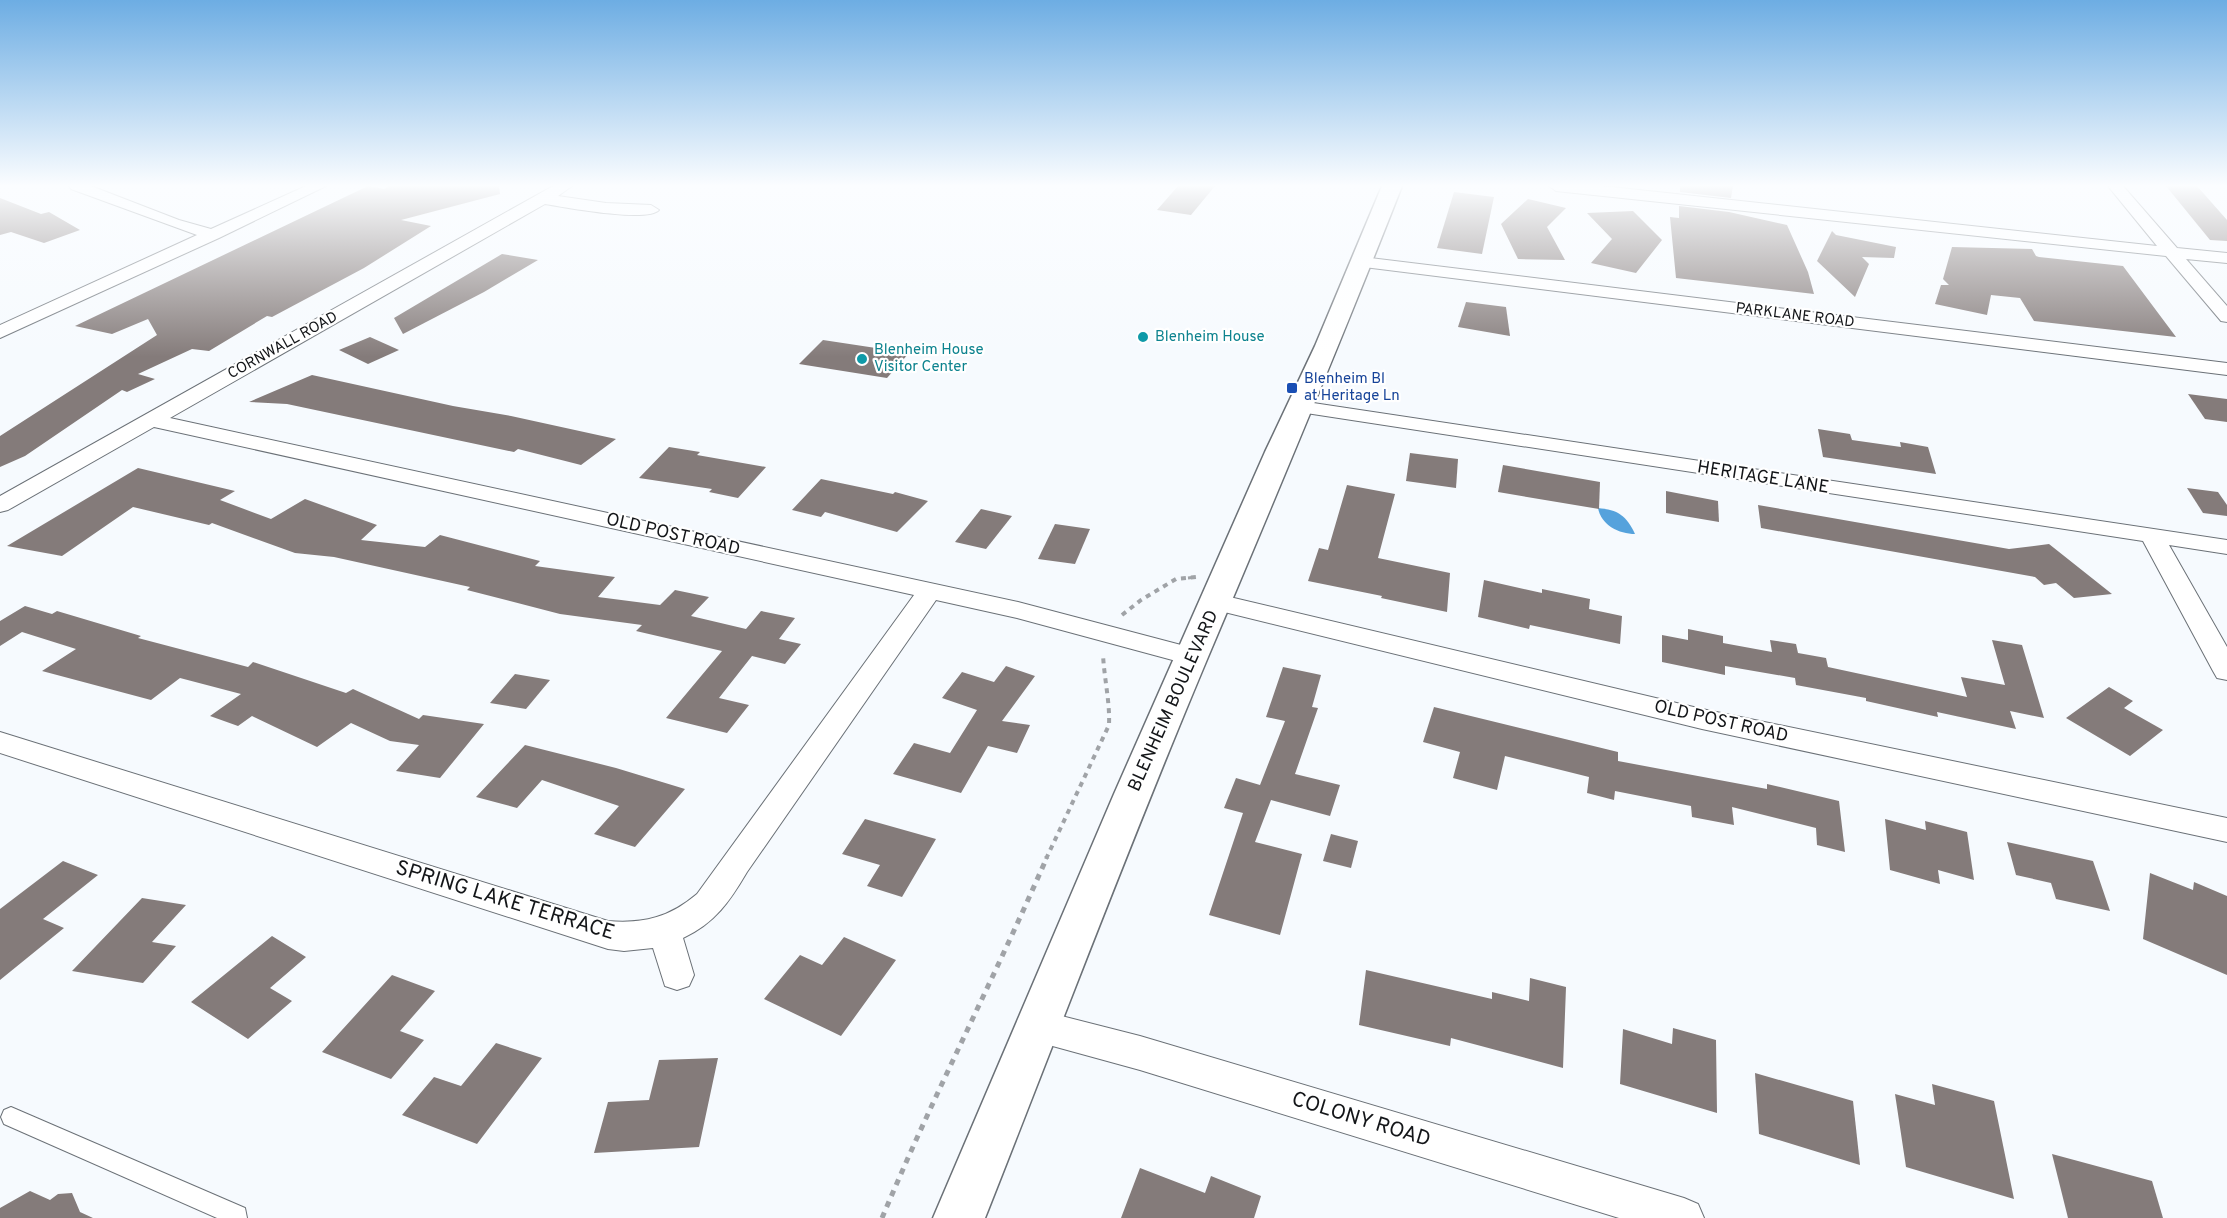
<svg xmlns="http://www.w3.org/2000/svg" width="2227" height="1218" font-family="Overpass,sans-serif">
<rect width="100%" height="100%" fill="#f6fafe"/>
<path fill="#55a2dc" d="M1598 508C1618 510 1626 515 1635 534 1619 534 1601 525 1598 508Z"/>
<g fill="#847b7a">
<path d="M368 186 384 189 389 186H499L500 194 401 220 431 226 364 268 272 317 267 316 209 351 192 349 138 374 155 379 127 392 122 390 25 456 0 467V436L157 335 148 319 112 334 75 326Z"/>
<path d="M1178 186H1215L1191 215 1157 210Z"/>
<path d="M1680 186H1733L1731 198 1680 192Z"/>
<path d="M2166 186H2197L2227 220V241L2210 240Z"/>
<path d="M1454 192 1494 197 1482 254 1437 248Z"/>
<path d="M0 198 41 214 49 212 80 230 44 243 11 232 0 235Z"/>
<path d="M1528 199 1566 208 1547 227 1565 260 1518 259 1501 224Z"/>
<path d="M1679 206 1729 212 1787 225 1808 272 1814 294 1676 278 1670 217 1679 218Z"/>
<path d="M1633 211 1662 240 1636 273 1591 263 1612 239 1587 213Z"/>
<path d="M1832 231 1836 235 1896 247 1894 258 1862 257 1869 264 1855 297 1817 261Z"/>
<path d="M1952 247 2032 249 2036 256 2039 257 2123 266 2176 337 2034 321 2020 298 1991 295 1987 315 1935 304 1941 285H1949L1943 279Z"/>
<path d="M502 254 538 260 484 292 403 334 394 318Z"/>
<path d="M1466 302 1506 307 1510 336 1458 327Z"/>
<path d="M370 337 399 350 368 364 339 350Z"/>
<path d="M823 340 909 353 887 378 799 364Z"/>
<path d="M312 375 453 406 511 416 616 439 581 465 518 449 514 452 287 404 249 402Z"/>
<path d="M2188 394 2227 399V422L2205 419Z"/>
<path d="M1818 429 1850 434 1852 440 1901 447 1900 442 1928 447 1936 474 1823 457Z"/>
<path d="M669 447 700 452 697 455 766 467 738 498 709 492 712 489 639 478Z"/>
<path d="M1410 453 1458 459 1456 488 1406 481Z"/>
<path d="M1503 465 1600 482 1599 509 1498 492Z"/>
<path d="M138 468 235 491 220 500 271 519 305 499 377 525 361 540 425 547 440 535 540 561 535 566 615 577 598 597 660 605 675 590 709 597 691 616 746 629 761 611 795 618 779 639 801 644 785 664 752 656 719 698 749 705 727 733 666 718 722 651 636 631 642 625 560 614 467 590 470 587 334 557 295 553 212 523 209 525 133 507 62 556 7 546Z"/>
<path d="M821 479 893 494 895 492 928 501 897 532 825 512 821 517 792 510Z"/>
<path d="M1347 485 1395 494 1378 558 1450 573 1447 612 1381 598 1382 596 1308 581 1319 548 1328 550Z"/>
<path d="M2187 488 2218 492 2227 505V516L2203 513Z"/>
<path d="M1666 491 1718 501 1719 522 1666 513Z"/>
<path d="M1758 505 2009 549 2049 544 2112 594 2074 598 2056 583 2044 585 2035 577 1761 528Z"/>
<path d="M981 509 1012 516 986 549 955 542Z"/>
<path d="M1055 524 1090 529 1075 564 1038 559Z"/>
<path d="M1484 580 1542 593V589L1590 599 1589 609 1622 616 1620 644 1530 625 1529 629 1478 617Z"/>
<path d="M25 606 52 614 57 611 141 636 138 638 248 667 253 662 346 693 353 689 419 719 423 715 484 724 440 778 396 771 419 745 390 741 351 723 317 747 252 716 238 726 210 716 241 694 180 678 151 700 42 671 76 649 22 632 0 646V621Z"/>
<path d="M1688 629 1723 636V643L1772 652 1770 640 1796 644 1798 653 1826 658 1828 667 1967 697 1961 677 2005 685 1992 640 2022 645 2044 718 2010 711 2016 729 1937 712 1938 717 1866 701V698L1796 685 1795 678 1725 666V675L1662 662V635L1688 640Z"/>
<path d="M1006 666 1035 676 1002 721 1030 725 1017 753 988 746 961 793 893 774 914 743 950 753 977 710 942 698 962 672 994 682Z"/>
<path d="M1283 667 1321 675 1312 707 1318 708 1295 774 1340 785 1330 816 1271 800 1255 842 1302 854 1280 935 1209 915 1243 813 1224 808 1236 778 1260 785 1285 721 1266 717Z"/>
<path d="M515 674 550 680 526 709 490 703Z"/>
<path d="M2109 687 2133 701 2124 708 2163 730 2130 756 2066 718Z"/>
<path d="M1434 707 1618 752V761L1767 789V784L1839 801 1845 852 1817 845 1816 828 1732 807 1734 825 1692 817 1691 806 1615 791 1614 800 1587 793 1589 777 1505 756 1497 790 1453 778 1460 752 1423 742Z"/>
<path d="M525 745 616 768 685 789 635 847 594 834 619 806 542 780 517 808 476 797Z"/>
<path d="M865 819 936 839 902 897 867 886 880 865 842 854Z"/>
<path d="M1885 819 1926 830 1925 821 1967 832 1974 880 1938 870 1940 884 1890 870Z"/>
<path d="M1331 834 1358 841 1351 868 1323 861Z"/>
<path d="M2007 842 2093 861 2110 911 2056 899 2051 883 2016 875Z"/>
<path d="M63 861 98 875 43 919 64 928 0 980V909Z"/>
<path d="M2150 873 2193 890 2194 882 2227 896V975L2143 939Z"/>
<path d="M142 898 186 905 152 942 176 946 143 983 72 971Z"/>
<path d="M272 936 306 957 270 988 292 1001 248 1039 191 1002Z"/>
<path d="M844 937 896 960 841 1036 764 999 800 955 822 965Z"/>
<path d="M1366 970 1492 999V992L1529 1001 1530 978 1566 987 1563 1068 1451 1038 1450 1046 1359 1025Z"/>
<path d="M392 975 435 991 400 1031 424 1040 391 1079 322 1052Z"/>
<path d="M1673 1028 1716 1040 1717 1113 1620 1084 1623 1029 1672 1044Z"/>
<path d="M496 1043 542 1058 477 1144 402 1115 434 1077 461 1086Z"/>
<path d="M718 1058 699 1147 594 1153 608 1102 649 1100 659 1060Z"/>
<path d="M1755 1073 1853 1101 1860 1165 1759 1134Z"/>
<path d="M1932 1084 1994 1101 2014 1199 1906 1167 1895 1094 1935 1105Z"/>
<path d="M2052 1154 2152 1181 2163 1218H2068Z"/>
<path d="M1140 1168 1205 1193 1211 1176 1261 1196 1254 1218H1121Z"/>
<path d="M30 1191 50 1200 58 1194 72 1193 80 1212 93 1218H0V1208Z"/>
</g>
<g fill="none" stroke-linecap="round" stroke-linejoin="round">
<g stroke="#6b7177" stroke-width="2">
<path id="service" d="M11 1107 245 1208 247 1218H217L4 1124 1 1117 4 1110Z"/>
</g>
<g stroke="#6b7177" stroke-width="2">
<g id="minor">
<path d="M69 186H91L179 220 211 229 306 186H326L219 238 0 338V325L197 235 71 189Z"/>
<path d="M553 186H572L558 196 606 203 651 205 659 210C647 223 564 207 545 204L170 418 1018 602 1200 650 1204 656 1200 662 1191 665 1017 618 936 600 747 872C730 901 715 923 683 938L694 975 689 986 677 990 665 986 653 948 624 951 608 949 0 753V732L608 921C644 924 670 917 697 894L914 595 154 427 8 510 0 512V496Z"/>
<path d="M1549 186H1602L2157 246 2108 186H2123L2177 248 2227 253V263L2186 259 2227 306V322L2221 321 2166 256 1556 191Z"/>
<path d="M1362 257 2227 363V375L1356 266 1354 262 1356 258Z"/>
<path d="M1300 401 2227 540V554L2169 545 2227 647V680L2217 678 2213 671 2143 541 1293 411 1290 407 1293 403Z"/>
<path d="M1217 594 1702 709 2227 818V842L1702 729 1208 608 1204 602 1208 596Z"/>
<path d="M1038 1010 1140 1036 1684 1198 1698 1204 1704 1218H1619L1140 1070 1038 1042 1025 1037 1020 1026 1025 1015Z"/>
</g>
</g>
<g stroke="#6b7177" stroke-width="3">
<path id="secondary" d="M1382 186H1402C1340 344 1274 501 1208 657 1130 842 1059 1031 985 1218H933L1114 794 1265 452 1315 346Z"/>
</g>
<path stroke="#a0a3a7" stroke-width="3" stroke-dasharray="4 4" stroke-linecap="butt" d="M1188 578 1196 577"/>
<g stroke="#a0a3a7" stroke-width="4" stroke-dasharray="5 5" stroke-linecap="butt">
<path d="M1122 615 1141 600 1176 579 1196 577"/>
<path d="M1046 859 1109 725C1110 701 1104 678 1103 654"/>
</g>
<path stroke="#a0a3a7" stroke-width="5" stroke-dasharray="6 6" stroke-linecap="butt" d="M882 1218C933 1096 994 979 1047 857"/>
<use href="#service" fill="#fff" fill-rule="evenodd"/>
<use href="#minor" fill="#fff" fill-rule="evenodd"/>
<use href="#secondary" fill="#fff" fill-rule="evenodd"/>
</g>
<linearGradient id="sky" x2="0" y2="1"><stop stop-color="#6dade3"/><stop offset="0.52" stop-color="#fbfdff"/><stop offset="1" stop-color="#fbfdff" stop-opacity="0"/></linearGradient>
<rect width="2227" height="357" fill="url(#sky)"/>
<g fill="#0f9aa8" stroke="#fff" stroke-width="2">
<circle cx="1143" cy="337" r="6"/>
<circle cx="862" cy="359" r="6"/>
</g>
<rect fill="#1a4fb4" stroke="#fff" stroke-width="2" x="1286" y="382" width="12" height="12" rx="3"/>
<g text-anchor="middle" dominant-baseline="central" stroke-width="4.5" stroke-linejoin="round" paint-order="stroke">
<g font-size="15" fill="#131518" stroke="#fff">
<text transform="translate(1795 316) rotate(7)">PARKLANE ROAD</text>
<text transform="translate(283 346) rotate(-29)">CORNWALL ROAD</text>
</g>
<g font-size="15" fill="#0d838f" stroke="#fff" text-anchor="start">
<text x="1155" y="337">Blenheim House</text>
<text x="874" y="350">Blenheim House<tspan x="874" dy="17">Visitor Center</tspan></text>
</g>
<g font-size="15" fill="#164399" stroke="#fff" text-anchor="start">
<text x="1304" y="379">Blenheim Bl<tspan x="1304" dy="17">at Heritage Ln</tspan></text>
</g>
<g font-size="18" fill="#131518" stroke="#fff">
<text transform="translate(1763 478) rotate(9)">HERITAGE LANE</text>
<text transform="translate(673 535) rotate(13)">OLD POST ROAD</text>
<text transform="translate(1174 701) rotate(-66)">BLENHEIM BOULEVARD</text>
<text transform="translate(1721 722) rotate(13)">OLD POST ROAD</text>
</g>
<g font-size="21" fill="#131518" stroke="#fff">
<text transform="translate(505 901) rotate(17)">SPRING LAKE TERRACE</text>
<text transform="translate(1361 1120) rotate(17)">COLONY ROAD</text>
</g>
</g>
</svg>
